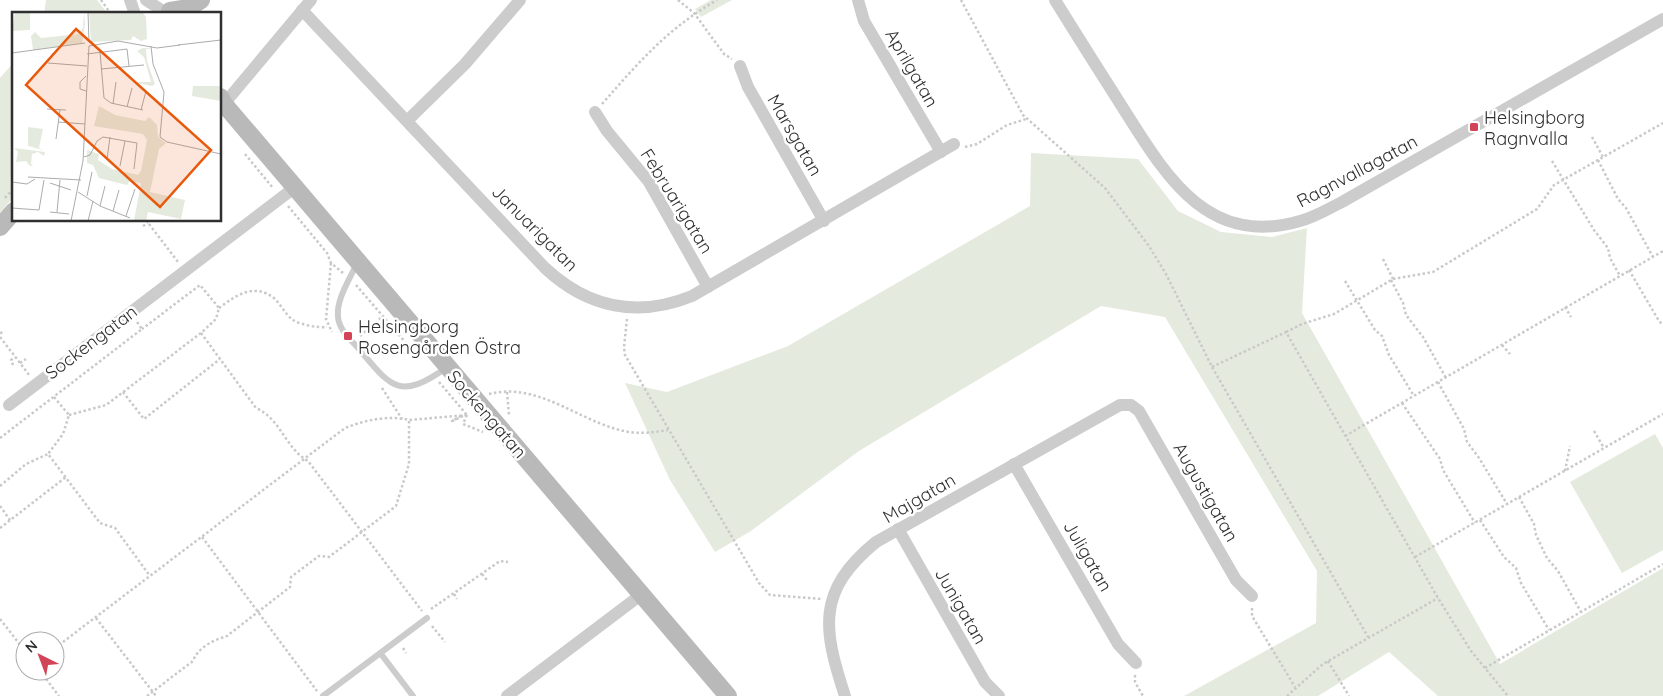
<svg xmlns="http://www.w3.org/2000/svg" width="1663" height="696" font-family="Quicksand,sans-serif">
<rect width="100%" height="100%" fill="#fff"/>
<g fill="#e5eade">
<path d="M46 0H97L108 14H44Z"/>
<path d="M711 0H732L701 17 695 9Z"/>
<path d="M14 62V196L0 213V78Z"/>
<path d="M1031 153 1138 159 1178 211 1221 232 1272 237 1307 228 1302 313 1500 664 1663 568V696H1438L1389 652 1318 696H1184L1316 623 1317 571 1165 317 1101 306 859 451 751 531 715 552 670 480 625 383 667 392 788 346 1030 206Z"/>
<path d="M1655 434 1663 448V550L1622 573 1570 482Z"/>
</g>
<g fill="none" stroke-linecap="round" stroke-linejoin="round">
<g stroke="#c9c9c9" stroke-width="2.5" stroke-dasharray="2.5 2.5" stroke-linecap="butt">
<path d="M101 0 111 14"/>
<path d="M678 0 694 13 724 54 732 59"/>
<path d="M961 0 1023 115 1105 188 1149 246 1166 274 1212 367 1368 637"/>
<path d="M602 104C639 62 667 29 717 0"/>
<path d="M1592 137 1603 157"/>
<path d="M965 147 977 144 1007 125 1026 119"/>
<path d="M245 154 273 188"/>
<path d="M1598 160 1618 199 1626 208 1653 257"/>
<path d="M1552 161 1594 230 1608 248 1610 258 1620 276"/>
<path d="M5 198 14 188"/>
<path d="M288 206 327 253 331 263 343 273"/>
<path d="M146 220 178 262"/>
<path d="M143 226 148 223"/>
<path d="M1383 259 1393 279"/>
<path d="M331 263 326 319 332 332"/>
<path d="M1629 270 1659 321 1663 325"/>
<path d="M1391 280 1403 303 1406 315 1423 337 1446 378"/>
<path d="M1345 281 1375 330 1382 336 1389 355 1414 396"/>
<path d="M356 285 406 343"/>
<path d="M1565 307 1571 317"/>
<path d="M219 308C236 295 255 282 275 299 281 305 286 315 293 320 301 325 318 328 327 327"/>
<path d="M627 319 624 347 625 355 759 583 770 595 822 599"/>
<path d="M1286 332 1302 324 1334 314 1393 279 1433 272 1537 209 1554 185 1663 123"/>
<path d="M0 333 5 332"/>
<path d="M201 333 256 408C281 419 285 448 308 461L422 611"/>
<path d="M360 336 383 316"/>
<path d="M0 337 30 376"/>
<path d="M1502 345 1510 354"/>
<path d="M20 363 26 359"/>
<path d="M13 365 11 360 15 357"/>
<path d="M1212 367 1286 332 1438 598 1471 651 1508 696"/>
<path d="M439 382 467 415"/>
<path d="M1438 382 1464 429 1467 442 1479 458 1507 504"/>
<path d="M382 388 402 419"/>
<path d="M123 392 144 419 220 359"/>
<path d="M507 392 509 415"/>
<path d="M489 394C540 381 581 424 629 432 642 434 655 432 668 430"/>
<path d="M54 397 69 415 63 434 48 454 100 523 115 528 150 576"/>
<path d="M1402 403 1440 459 1443 470 1475 523"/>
<path d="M69 415 106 405 201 333 216 319 219 308 200 285 142 329"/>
<path d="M467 415 463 424 483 432"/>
<path d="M461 416 452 421 463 416"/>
<path d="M1594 431 1604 448"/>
<path d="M1345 436 1663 251"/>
<path d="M0 438 142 329 137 322"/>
<path d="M1565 471 1570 446"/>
<path d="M0 486 26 464 48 454"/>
<path d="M1519 497 1534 524 1536 535 1547 558 1558 571 1581 612"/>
<path d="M0 506 10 520"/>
<path d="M1480 520 1504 557 1516 568 1521 583 1549 630"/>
<path d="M0 528 66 477"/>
<path d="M202 537 317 691"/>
<path d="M1415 557 1663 414"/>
<path d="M482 574 487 580"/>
<path d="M454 594 457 599"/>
<path d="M1252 608V616L1295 687"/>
<path d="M431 609 500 561 508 562"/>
<path d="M96 618 156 696"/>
<path d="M0 619 25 651"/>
<path d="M432 626 445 642"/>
<path d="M55 648 345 428C365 420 388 415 409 420L467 415"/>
<path d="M403 648 406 653"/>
<path d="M1328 661 1349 696"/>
<path d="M1485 668 1663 564"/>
<path d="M40 671 59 696"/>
<path d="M1135 675V682L1143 696"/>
<path d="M147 696 193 661C198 647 214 640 227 636L290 587 291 577 319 556 329 557 396 506 409 464V421"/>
<path d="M1287 696 1323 664 1438 598"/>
</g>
<g stroke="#ccc" stroke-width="6">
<path d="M357 263C350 279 336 299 338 317 339 330 351 340 359 349 391 387 399 401 446 368"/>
<path d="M381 654 413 696"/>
<path d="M323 696 427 618"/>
</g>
<g stroke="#ccc" stroke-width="12">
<path d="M130 0 135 14"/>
<path d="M146 0 163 11"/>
<path d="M858 0 864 21 941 152"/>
<path d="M1055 0C1079 39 1104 78 1128 116 1169 181 1211 247 1300 221 1315 217 1328 209 1342 202L1663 19"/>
<path d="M302 10 545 268C588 308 638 318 692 296L954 144"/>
<path d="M740 66 748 87 824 221"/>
<path d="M224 104 311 0"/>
<path d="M595 112 607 131 649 182 708 287"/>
<path d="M408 120 465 64 520 0"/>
<path d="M9 405 294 188"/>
<path d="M1014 464 1118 644 1136 663"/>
<path d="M898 529 985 682 999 696"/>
<path d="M507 696 642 594"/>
<path d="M845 696C823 629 816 591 876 542L1120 405H1131L1139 411 1236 580 1252 596"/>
</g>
<g stroke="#b9b9b9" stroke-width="18">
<path d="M170 11 188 8 201 0"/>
<path d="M220 97 224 104 728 696"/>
<path d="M0 227 14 211"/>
</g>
</g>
<g fill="#d24457" stroke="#fff" stroke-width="2">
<rect x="1469" y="122" width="10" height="10" rx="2.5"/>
<rect x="343" y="331" width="10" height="10" rx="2.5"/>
</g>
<g text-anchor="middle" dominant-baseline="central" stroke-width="5" stroke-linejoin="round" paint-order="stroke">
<g font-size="18" fill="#2f2f2f" stroke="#fff">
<text transform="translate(912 68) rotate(60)">Aprilgatan</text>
<text transform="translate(795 135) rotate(60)">Marsgatan</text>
<text transform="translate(1357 171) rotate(-28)">Ragnvallagatan</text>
<text transform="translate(677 201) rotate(58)">Februarigatan</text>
<text transform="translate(535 228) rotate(45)">Januarigatan</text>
<text transform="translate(91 342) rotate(-37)">Sockengatan</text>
<text transform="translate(487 414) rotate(49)">Sockengatan</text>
<text transform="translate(1206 492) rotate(60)">Augustigatan</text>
<text transform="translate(919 498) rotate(-30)">Majgatan</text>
<text transform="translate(1088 556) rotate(60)">Juligatan</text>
<text transform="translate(961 606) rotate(60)">Junigatan</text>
</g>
<g font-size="18" fill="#2f2f2f" stroke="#fff" text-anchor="start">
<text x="1484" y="117">Helsingborg<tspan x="1484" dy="21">Ragnvalla</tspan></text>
<text x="358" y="326">Helsingborg<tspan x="358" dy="21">Rosengården Östra</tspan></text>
</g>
</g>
<g transform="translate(12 12)">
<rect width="209" height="209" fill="#fff"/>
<path d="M3 0H18V18L0 19ZM72 0 73 12 70 31 21 38 19 24 23 20 29 26 67 22 71 16ZM77 0 131 1 134 5 135 27 129 29 121 24 119 28 79 30ZM131 36H137L138 37H134L135 49 143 72 140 74 120 70H139L132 45 125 39ZM181 74H209V89L180 84ZM87 94 103 103 133 109 137 105 145 113 146 125 154 131 147 137 138 180 173 188 169 207 136 200 134 209H122L129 171 118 169 115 173 87 166 81 153 75 151V138L87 142 86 148 100 157 126 163 129 159 135 128 131 122 82 114ZM16 115 31 117 27 136 31 138 16 134ZM2 136 33 140 32 144 26 140 20 142 19 152 21 154H18L14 149 4 150 6 140Z" fill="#e5eade"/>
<path fill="none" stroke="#acacac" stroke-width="1" d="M76 0 77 30M166 33 209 28M77 34 106 29 145 36 168 33M139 34 141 52 152 80 148 125 155 130 209 142M88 40 92 86 99 91 131 98M0 41 73 31M75 42 115 37 117 54M36 51 75 54M89 57 132 53M74 79 68 77V70L74 64M101 92 104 70M115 95 120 76M35 97 54 98M129 98 134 79M46 110 73 112M44 127 48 98M72 145 78 143 85 129 91 125 125 131 122 157M95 147 98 125M108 154 113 129M16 165 69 168M0 170 15 172 23 167M38 171 59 178M66 180 88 194 118 206M75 184 80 160M88 194 93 174M0 196 27 198 32 168M101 199 107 178M38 200 57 202M45 200 48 168M114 204 123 177M59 209 71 149 77 34M76 209 81 189"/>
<path fill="#e8590c" fill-opacity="0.15" stroke="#e8590c" stroke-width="2.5" d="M64 17 199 138 148 195 14 73Z"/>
<rect width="209" height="209" fill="none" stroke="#2f2f2f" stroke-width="2.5"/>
</g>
<g transform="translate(40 656) rotate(318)"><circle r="24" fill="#ffffff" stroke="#acacac"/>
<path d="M0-4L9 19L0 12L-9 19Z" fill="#d24457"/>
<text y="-8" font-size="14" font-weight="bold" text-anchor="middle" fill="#2f2f2f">N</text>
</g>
</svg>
